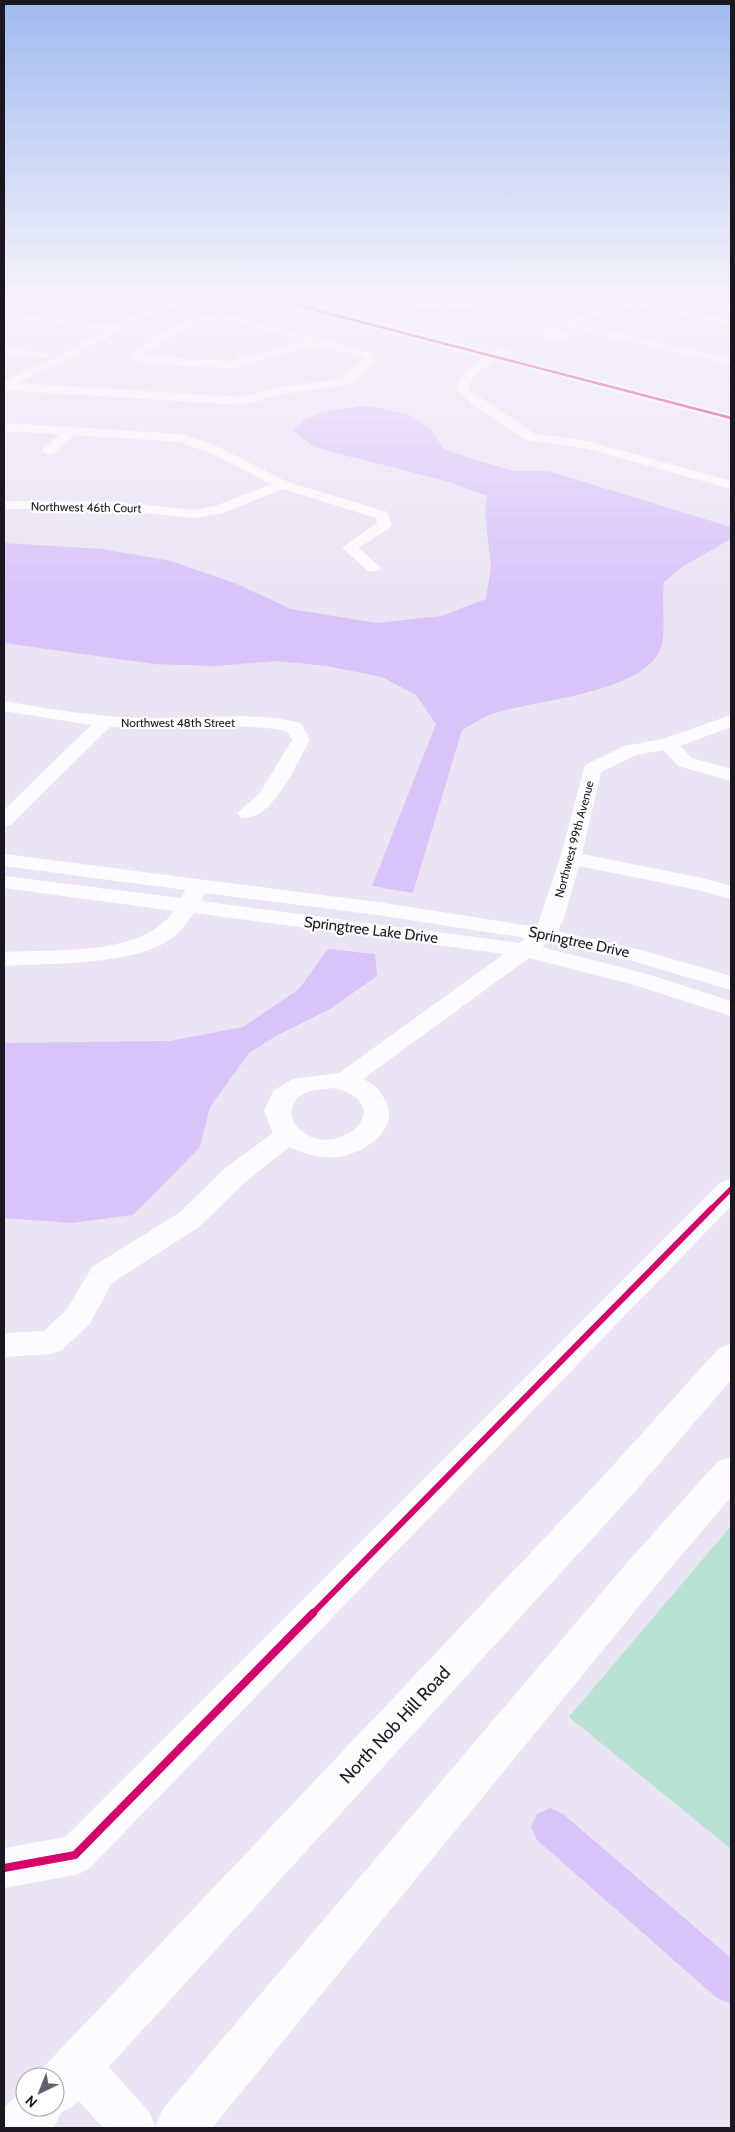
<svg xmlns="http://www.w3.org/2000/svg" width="735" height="2132" font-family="Cabin,sans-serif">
<rect width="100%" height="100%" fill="#eae4f4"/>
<path fill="#b7e2d4" d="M731 1526V1849L569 1717Z"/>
<g fill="#d8c4f9">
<path d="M368 406 408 414 431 430 443 448 475 460 514 471H548L731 527V539L685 565 664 582C661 602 666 624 662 643 653 694 528 700 489 715 480 719 471 725 462 730L413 893 372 886 436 724 416 695 382 677 327 666 275 661 216 666 154 664 4 643V543L102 549 171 561 237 584 291 609 377 623 441 616 486 599 491 567 485 513 487 496 449 482 314 447 293 430C311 410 342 409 368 406Z"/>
<path d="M328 949 375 954 377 976 330 1009 276 1036 249 1053 210 1107 200 1147 133 1215 72 1223 4 1218V1043L170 1041 243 1027 299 989Z"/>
</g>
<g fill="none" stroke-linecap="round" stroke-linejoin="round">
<path fill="#d8c4f9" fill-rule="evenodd" d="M550 1808 563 1814 731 1958V2004L717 1998 537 1840 531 1827 537 1814Z"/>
<g fill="#fcfbfd" fill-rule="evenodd">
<path d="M82 298H98L53 317 113 324 182 298H198L131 323 66 360 17 383 241 397 284 386 335 380 345 376 364 359 363 357 317 345 232 368 146 364 129 358 131 353C161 333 197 306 236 316L372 353 376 360 353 382 341 386 286 393 241 405 4 390V381L58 356 104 330 4 318V312L38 316ZM218 320 232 321 304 341 232 361 141 356C166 340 189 324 218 320Z"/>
<path d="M264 298H283L492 352 503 349 509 352 504 356 731 414V422L494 360 473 377 468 389 535 434 584 440 731 481V489L584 448 526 440 480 410 456 390 464 372 477 363 481 357Z"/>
<path d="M394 298H414L444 303 495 298C475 313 414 313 394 298Z"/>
<path d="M709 298 731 299V305L710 300Z"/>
<path d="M631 300 731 320V326L632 306 578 323 731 359V365L587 332 557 340 542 337 535 332ZM567 327 574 329 550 333Z"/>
<path d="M4 348 44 352 50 355 44 358 4 354Z"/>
<path d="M4 423 181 434 212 444 288 482 387 512 392 524 390 527 359 548 381 568 378 571H368L342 548 377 523 376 518 283 489 223 513 195 518 106 509H4V501H106L195 510 215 506 271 484 215 455 180 442 74 435 53 454 48 455 41 451 60 434 4 431Z"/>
<path d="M4 701C50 709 97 717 144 718 196 720 249 710 301 723L310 740C297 762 271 825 240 817L237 813 259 794 292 740 287 731C229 720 169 732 110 727L11 825 4 827V810L91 725 4 711Z"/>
<path d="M731 715V727L680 746 692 758 731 769V781L678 766 663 750 636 755 601 772 582 854 702 878 731 886V899L698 890 579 866 563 921 557 931 641 950 731 976V990L629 960 547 943 542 947 647 974 731 1001V1016L631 984 529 958 363 1079C372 1083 378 1088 383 1096 404 1127 366 1153 338 1157 320 1159 305 1154 289 1147L244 1183 199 1227 112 1283 89 1325 62 1350 51 1354 4 1357V1333L44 1331 67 1309 92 1267 179 1213 224 1169 273 1133 264 1111 274 1090 293 1079 339 1073 504 954 194 913C187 923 181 932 171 939 132 966 51 963 4 966V952C55 949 141 957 174 911L4 888V876L181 898 185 890 4 866V854L384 903 537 927 560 858 585 765 624 746 663 739ZM205 893 384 916 525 938 520 943 201 901ZM335 1088C400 1106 339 1158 304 1133 287 1121 287 1100 308 1092 316 1089 327 1089 335 1088Z"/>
<path d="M731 1179V1206L89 1869 75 1875 4 1888V1848L65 1837 721 1182Z"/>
<path d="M78 2044 94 2050 149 2112 156 2128H103L62 2082 56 2066 62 2050Z"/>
</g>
<g fill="#fcfbfd" fill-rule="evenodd">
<path d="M731 1344V1380L633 1494 72 2107 62 2112 53 2128H4V2108L22 2090 25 2088V2107H55V2077H36L38 2073 607 1472 719 1348Z"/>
<path d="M731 1457V1497L653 1589 212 2128H155L162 2110 625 1565 718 1461Z"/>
</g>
<g stroke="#fff" stroke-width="4">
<path id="cycleway-far3" d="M269 298 731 418"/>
</g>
<g stroke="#fff" stroke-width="8">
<path id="cycleway-far2" d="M711 1209 731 1189"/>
</g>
<g stroke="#fff" stroke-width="9">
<path id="cycleway-far1" d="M312 1614 712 1208"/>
</g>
<g stroke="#fff" stroke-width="11">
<path id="cycleway" d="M4 1868 75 1855 313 1613"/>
</g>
<use href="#cycleway-far3" stroke="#d6006c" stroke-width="2.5"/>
<use href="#cycleway-far2" stroke="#d6006c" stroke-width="5"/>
<use href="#cycleway-far1" stroke="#d6006c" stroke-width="6"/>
<use href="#cycleway" stroke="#d6006c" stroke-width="8"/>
</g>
<linearGradient id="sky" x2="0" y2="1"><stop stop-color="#a1baef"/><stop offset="0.5" stop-color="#f6f3fa"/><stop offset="1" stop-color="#f6f3fa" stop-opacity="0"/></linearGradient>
<rect width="735" height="597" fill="url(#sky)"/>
<g text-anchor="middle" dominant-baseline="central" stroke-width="4.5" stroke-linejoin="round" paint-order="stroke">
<g font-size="12" fill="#1b1721" stroke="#fff">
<text transform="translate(86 507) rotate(1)">Northwest 46th Court</text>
<text x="178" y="722">Northwest 48th Street</text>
<text transform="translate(574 839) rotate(-75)">Northwest 99th Avenue</text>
</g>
<g font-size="15" fill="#1b1721" stroke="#fff">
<text transform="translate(371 930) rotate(7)">Springtree Lake Drive</text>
<text transform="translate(579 942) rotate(12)">Springtree Drive</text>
</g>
<g font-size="18" fill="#1b1721" stroke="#fff">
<text transform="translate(395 1725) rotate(-47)">North Nob Hill Road</text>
</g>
</g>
<rect width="735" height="2132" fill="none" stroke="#1b1721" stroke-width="10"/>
<g transform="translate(40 2092) rotate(223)"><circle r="24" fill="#ffffff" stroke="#a4a2a6"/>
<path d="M0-4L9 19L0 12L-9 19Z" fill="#635f6b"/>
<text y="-8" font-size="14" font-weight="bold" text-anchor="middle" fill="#1b1721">N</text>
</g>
</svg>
